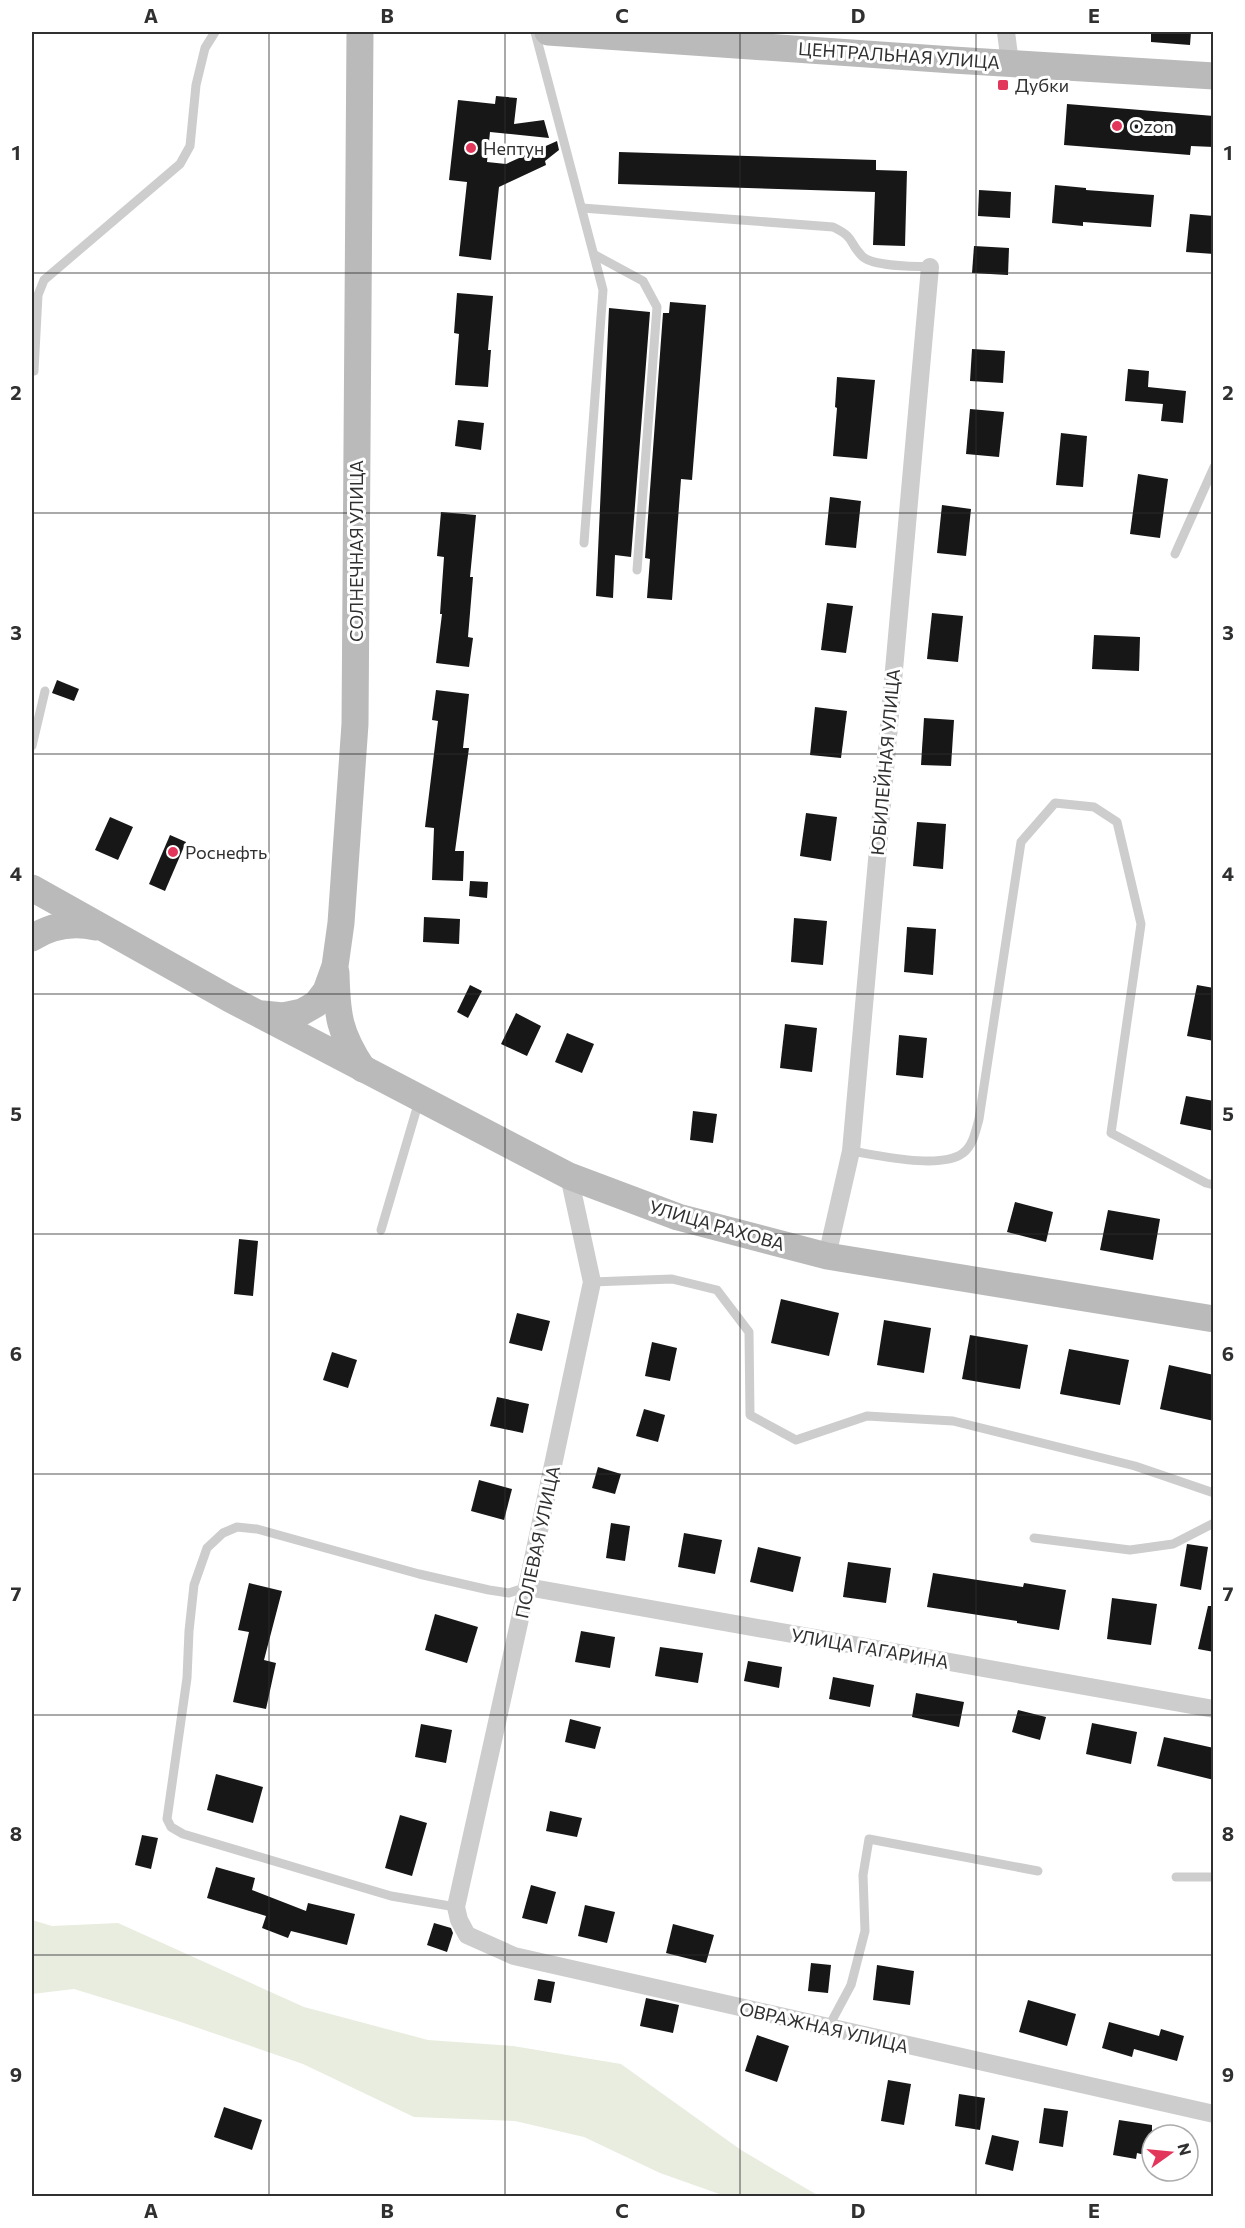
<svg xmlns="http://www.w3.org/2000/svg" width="1245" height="2228" font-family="Commissioner,sans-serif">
<rect width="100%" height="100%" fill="#fff"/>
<path fill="#e8eddf" d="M32 1920 52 1926 118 1923 304 2007 428 2040 513 2046 621 2064 741 2150 819 2196H725L660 2173 584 2137 515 2121 414 2117 303 2064 175 2020 74 1989 32 1994Z"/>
<g fill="#171717">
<path d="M1151 32H1191L1190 45 1151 42Z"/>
<path d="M496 96 517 98 514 124 544 120 549 138 490 132 487 162 506 164 557 141 559 150 545 161 546 165 499 187 491 260 459 256 467 182 449 180 458 100 495 104Z"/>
<path d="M1067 104 1214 116V147L1191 146 1190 155 1064 145Z"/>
<path d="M619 152 876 160V170L907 171 905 246 873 245 875 192 618 184Z"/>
<path d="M1055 185 1086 188V190L1154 195 1151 227 1083 222V226L1052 223Z"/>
<path d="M979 190 1011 192 1010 218 978 216Z"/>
<path d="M1190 214 1214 216V254L1186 252Z"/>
<path d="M974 246 1009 248 1008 275 972 273Z"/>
<path d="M457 293 493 296 488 350H491L488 387 455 385 459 334 454 333Z"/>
<path d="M670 302 706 305 692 480 681 479 672 600 647 598 650 559 645 558 663 313H669Z"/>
<path d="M609 308 650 312 631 557 615 555 613 598 596 596Z"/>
<path d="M972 349 1005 351 1003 383 970 381Z"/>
<path d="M1128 369 1149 371 1148 387 1186 391 1183 423 1161 421 1163 404 1125 401Z"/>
<path d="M837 377 875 380 867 459 833 456 837 408 835 407Z"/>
<path d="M970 409 1004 412 999 457 966 454Z"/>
<path d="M458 420 484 423 481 450 455 446Z"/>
<path d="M1061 433 1087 436 1083 487 1056 485Z"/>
<path d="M1138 474 1168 479 1160 538 1130 534Z"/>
<path d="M830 497 861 501 856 548 825 545Z"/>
<path d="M942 505 971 509 966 556 937 553Z"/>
<path d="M441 512 476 515 470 577H473L468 637 473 638 469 667 436 663 442 614H440L444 557 437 556Z"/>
<path d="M827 603 853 606 846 653 821 650Z"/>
<path d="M932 613 963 616 958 662 927 659Z"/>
<path d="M1094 635 1140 637 1139 671 1092 669Z"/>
<path d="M57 680 79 689 74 701 52 693Z"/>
<path d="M436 690 469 694 463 748H469L455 851H464L463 881 432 880 434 828 425 827 438 721 432 720Z"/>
<path d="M815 707 847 711 841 758 810 755Z"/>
<path d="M924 718 954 720 951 766 921 765Z"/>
<path d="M806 813 837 817 831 861 800 856Z"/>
<path d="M110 817 133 827 118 860 95 850Z"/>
<path d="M917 822 946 824 943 869 913 866Z"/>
<path d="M170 835 186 842 165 891 149 884Z"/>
<path d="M470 881 488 882 487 898 469 896Z"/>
<path d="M424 917 460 919 459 944 423 942Z"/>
<path d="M794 918 827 921 823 965 791 962Z"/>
<path d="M907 927 936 929 933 975 904 972Z"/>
<path d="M470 985 482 991 468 1018 457 1012Z"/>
<path d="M1197 985 1214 988V1041L1187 1036Z"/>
<path d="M516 1013 541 1026 527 1056 501 1044Z"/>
<path d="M785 1024 817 1028 812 1072 780 1068Z"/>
<path d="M567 1033 594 1044 582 1073 555 1062Z"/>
<path d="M899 1035 927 1038 923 1078 896 1075Z"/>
<path d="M1186 1096 1214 1101V1131L1180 1124Z"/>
<path d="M693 1111 717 1114 713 1143 690 1140Z"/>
<path d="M1015 1202 1053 1212 1046 1242 1007 1232Z"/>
<path d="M1108 1210 1160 1219 1153 1260 1100 1250Z"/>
<path d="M239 1239 258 1241 253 1296 234 1294Z"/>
<path d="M781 1299 839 1313 829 1356 771 1343Z"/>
<path d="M517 1313 550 1321 542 1351 509 1343Z"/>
<path d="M884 1320 931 1328 924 1373 877 1365Z"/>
<path d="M970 1335 1028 1345 1020 1389 962 1379Z"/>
<path d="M652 1342 677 1348 670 1381 645 1376Z"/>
<path d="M1069 1349 1129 1360 1120 1405 1060 1394Z"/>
<path d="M332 1352 357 1360 348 1388 323 1380Z"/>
<path d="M1169 1365 1214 1375V1421L1160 1409Z"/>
<path d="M497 1397 529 1404 523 1433 490 1426Z"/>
<path d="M644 1409 665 1415 658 1442 636 1436Z"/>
<path d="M598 1467 621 1474 615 1494 592 1488Z"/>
<path d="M479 1480 512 1489 504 1520 471 1511Z"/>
<path d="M611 1523 630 1526 625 1561 606 1558Z"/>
<path d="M684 1533 722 1540 715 1574 678 1567Z"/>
<path d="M1187 1544 1208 1547 1201 1590 1180 1586Z"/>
<path d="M758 1547 801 1557 793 1592 750 1582Z"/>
<path d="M848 1562 891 1568 886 1603 843 1597Z"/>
<path d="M933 1573 1023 1587 1024 1583 1066 1590 1059 1630 1017 1623V1621L927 1607Z"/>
<path d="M249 1583 282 1591 264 1660 276 1663 266 1709 233 1702 249 1632 238 1630Z"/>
<path d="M1112 1598 1157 1604 1151 1645 1107 1639Z"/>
<path d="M1208 1606H1214V1652L1198 1649Z"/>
<path d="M435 1614 478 1627 467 1663 425 1650Z"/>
<path d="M581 1631 615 1637 610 1668 575 1662Z"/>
<path d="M660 1647 703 1653 698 1683 655 1676Z"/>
<path d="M748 1661 782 1667 779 1688 744 1681Z"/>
<path d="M833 1677 874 1685 870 1707 829 1699Z"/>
<path d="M916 1693 964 1702 959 1727 912 1717Z"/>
<path d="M1018 1710 1046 1717 1040 1740 1012 1732Z"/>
<path d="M570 1719 601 1727 595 1749 565 1742Z"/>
<path d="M1092 1723 1137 1732 1131 1764 1086 1754Z"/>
<path d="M421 1724 452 1730 446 1763 415 1757Z"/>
<path d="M1164 1737 1214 1748V1780L1157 1766Z"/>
<path d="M216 1774 263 1787 253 1823 207 1810Z"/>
<path d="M550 1811 582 1818 577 1837 546 1831Z"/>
<path d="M400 1815 427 1823 412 1876 385 1868Z"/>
<path d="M142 1835 158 1838 151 1869 135 1865Z"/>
<path d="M216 1867 255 1878 252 1890 306 1911 308 1903 355 1914 347 1945 291 1931 288 1938 262 1928 266 1916 207 1898Z"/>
<path d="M531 1885 556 1892 547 1924 522 1918Z"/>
<path d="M585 1905 615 1912 607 1943 578 1936Z"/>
<path d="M434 1923 451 1928 453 1933 447 1952 427 1945Z"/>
<path d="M673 1924 714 1935 706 1963 666 1953Z"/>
<path d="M811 1963 831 1965 828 1993 808 1991Z"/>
<path d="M877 1965 914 1971 910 2005 873 2000Z"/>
<path d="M538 1979 555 1982 551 2003 534 2000Z"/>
<path d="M646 1998 679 2005 673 2033 640 2026Z"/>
<path d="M1028 2000 1076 2014 1067 2046 1019 2032Z"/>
<path d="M1109 2022 1159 2036 1161 2029 1184 2036 1177 2061 1134 2049 1132 2057 1102 2048Z"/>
<path d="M757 2035 789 2046 777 2082 745 2071Z"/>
<path d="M888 2080 911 2084 904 2125 881 2121Z"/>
<path d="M959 2094 985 2098 980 2130 955 2126Z"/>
<path d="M224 2107 262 2120 252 2150 214 2137Z"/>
<path d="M1044 2108 1068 2111 1063 2147 1039 2143Z"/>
<path d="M1119 2120 1152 2125V2157L1137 2153 1136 2159 1113 2155Z"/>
<path d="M992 2135 1019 2141 1013 2171 985 2164Z"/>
</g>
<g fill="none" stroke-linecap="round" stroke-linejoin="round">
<g stroke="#cdcdcd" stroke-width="9">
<path d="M535 32 603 290 584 543"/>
<path d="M582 208 833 227C856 238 848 242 862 256 872 267 915 266 930 267"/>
<path d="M595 255 643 281 657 307 637 570"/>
<path d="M32 371H34L38 295 44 280 180 164 190 146 196 85 205 48 215 32"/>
<path d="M1175 554 1214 467"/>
<path d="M32 746 45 691"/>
<path d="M851 1151C877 1155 941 1170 963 1153 973 1146 976 1130 979 1119L1021 842 1055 803 1094 807 1117 822 1141 924 1111 1133 1206 1183 1214 1185"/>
<path d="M381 1230 419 1101"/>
<path d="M592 1282 672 1279 717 1290 749 1332 750 1415 796 1440 867 1416 953 1421 1135 1466 1214 1493"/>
<path d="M1034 1538 1130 1550 1173 1544 1214 1523"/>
<path d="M1176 1877H1214"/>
<path d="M456 1907 391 1896 183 1834 171 1827 167 1819 187 1678 189 1631 194 1585 207 1548 223 1533 237 1527 257 1529 419 1574 489 1590 509 1593 527 1587"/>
<path d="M828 2028 851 1985 865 1931 863 1875 869 1839 1038 1871"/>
</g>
<g stroke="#cdcdcd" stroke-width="18">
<path d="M1006 32 1010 63"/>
<path d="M569 1176 592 1282 527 1587 456 1907 459 1920 467 1935 514 1956 1214 2114"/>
<path d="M827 1256 851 1151 930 267"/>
<path d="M527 1587 1214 1709"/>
</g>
<g stroke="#bababa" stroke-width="27">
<path d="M548 32 953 60 1214 76"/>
<path d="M32 888 230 999 569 1176 678 1217 827 1256 1214 1319"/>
<path d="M32 938C52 925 73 922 96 927"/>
<path d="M336 973C337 1015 339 1033 363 1069"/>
<path d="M263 1014 283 1016 302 1012 316 1004 326 991 335 966 341 923 355 724 360 32"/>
</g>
</g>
<path fill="none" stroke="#303030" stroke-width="1.5" stroke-opacity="0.55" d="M269 32V2196M505 32V2196M740 32V2196M976 32V2196M32 273H1214M32 513H1214M32 754H1214M32 994H1214M32 1234H1214M32 1474H1214M32 1715H1214M32 1955H1214"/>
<g fill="#e2375b" stroke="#fff" stroke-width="2">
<rect x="997" y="79" width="12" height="12" rx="3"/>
<circle cx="1117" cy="126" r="6"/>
<circle cx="471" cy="148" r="6"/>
<circle cx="173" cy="852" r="6"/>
</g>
<g text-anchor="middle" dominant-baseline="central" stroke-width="6" stroke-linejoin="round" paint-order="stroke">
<g font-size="18" fill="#303030" stroke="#fff">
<text transform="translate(899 55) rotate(4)">ЦЕНТРАЛЬНАЯ УЛИЦА</text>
<text transform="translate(356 551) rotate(-90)">СОЛНЕЧНАЯ УЛИЦА</text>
<text transform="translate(885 762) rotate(-85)">ЮБИЛЕЙНАЯ УЛИЦА</text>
<text transform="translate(717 1225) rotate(16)">УЛИЦА РАХОВА</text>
<text transform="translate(537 1542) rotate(-78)">ПОЛЕВАЯ УЛИЦА</text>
<text transform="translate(870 1648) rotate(10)">УЛИЦА ГАГАРИНА</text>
<text transform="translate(824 2027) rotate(13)">ОВРАЖНАЯ УЛИЦА</text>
</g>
<g font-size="18" fill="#303030" stroke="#fff" text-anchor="start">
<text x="1015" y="85">Дубки</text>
<text x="1129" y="126">Ozon</text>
<text x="483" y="148">Нептун</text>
<text x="185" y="852">Роснефть</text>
</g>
</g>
<rect width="1245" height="2228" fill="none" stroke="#ffffff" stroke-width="66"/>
<g transform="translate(1170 2153) rotate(75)"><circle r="28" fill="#ffffff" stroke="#acacac" stroke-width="1.5"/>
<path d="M0-4.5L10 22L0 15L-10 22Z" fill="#e2375b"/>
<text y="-9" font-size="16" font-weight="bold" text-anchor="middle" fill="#303030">N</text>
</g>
<rect x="33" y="33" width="1179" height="2162" fill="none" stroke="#303030" stroke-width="2"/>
<g font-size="20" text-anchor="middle" font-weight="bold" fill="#303030">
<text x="151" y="23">A</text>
<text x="387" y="23">B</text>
<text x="622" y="23">C</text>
<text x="858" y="23">D</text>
<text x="1094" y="23">E</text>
<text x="16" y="160">1</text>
<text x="1228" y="160">1</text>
<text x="16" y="400">2</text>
<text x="1228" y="400">2</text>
<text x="16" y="640">3</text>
<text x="1228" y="640">3</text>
<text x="16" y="881">4</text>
<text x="1228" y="881">4</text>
<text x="16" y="1121">5</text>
<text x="1228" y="1121">5</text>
<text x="16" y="1361">6</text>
<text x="1228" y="1361">6</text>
<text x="16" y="1601">7</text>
<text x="1228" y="1601">7</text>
<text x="16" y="1841">8</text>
<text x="1228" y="1841">8</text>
<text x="16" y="2082">9</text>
<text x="1228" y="2082">9</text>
<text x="151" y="2218">A</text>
<text x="387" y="2218">B</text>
<text x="622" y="2218">C</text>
<text x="858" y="2218">D</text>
<text x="1094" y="2218">E</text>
</g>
</svg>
